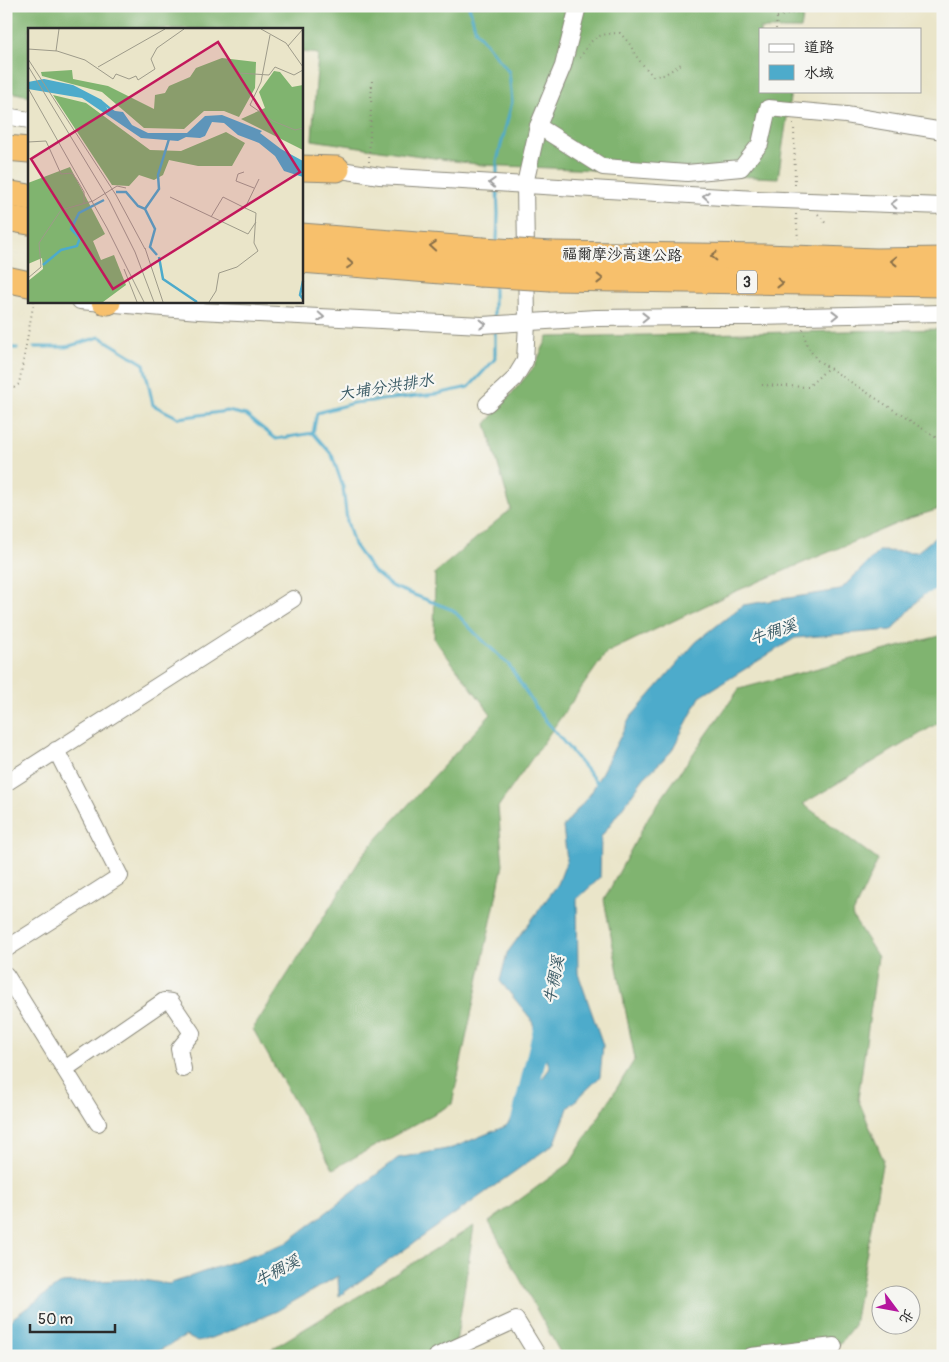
<svg xmlns="http://www.w3.org/2000/svg" width="949" height="1362" font-family="Pangolin,'LXGW WenKai TC',sans-serif">
<rect width="100%" height="100%" fill="#f6f6f2"/>
<filter id="ink" filterUnits="userSpaceOnUse"><feTurbulence type="fractalNoise" baseFrequency=".02" numOctaves="2"/><feDisplacementMap in="SourceGraphic" scale="10" xChannelSelector="R" yChannelSelector="G"/><feConvolveMatrix kernelMatrix="1 2 1 2 8 2 1 2 1" color-interpolation-filters="sRGB"/></filter>
<filter id="wash" filterUnits="userSpaceOnUse"><feTurbulence type="fractalNoise" baseFrequency=".0096" numOctaves="4" result="noise"/><feDisplacementMap in="SourceGraphic" scale="20" xChannelSelector="R" yChannelSelector="G"/><feGaussianBlur stdDeviation="1.12" result="paint"/><feColorMatrix in="noise" values="0 0 0 0 0 0 0 0 0 0 0 0 0 0 0 0 0 1.4 0 .05"/><feComposite in="paint" operator="in"/></filter>
<g filter="url(#wash)">
<rect width="100%" height="100%" fill="#eae5c9"/>
<g fill="#80b46f" stroke="#56704d">
<path d="M6 6H805L801 29H760V91H791L778 178 482 165 312 140 318 54 301 52V29H29V96L6 91Z"/>
<path d="M943 329V508L910 518 734 592 606 653 498 807 503 865 452 1104 333 1169 253 1029 365 852 491 714 434 639 435 573 511 509 486 424 534 367 548 337Z"/>
<path d="M943 635V720L803 804 878 860 852 916 878 957 858 1099 883 1159 854 1325 830 1356H562L489 1222 570 1163 635 1059 604 900 649 816 739 689Z"/>
<path d="M474 1226 454 1356H260Z"/>
</g>
<path fill="#4dabcb" stroke="#3c6b7b" d="M943 531V573L892 630 795 638 700 697 671 752 644 778 601 837 600 878 577 899 578 973 603 1045 600 1077 568 1108 555 1143 339 1296 338 1276 277 1311 217 1336 198 1342 186 1336 149 1356H6V1323L61 1283 136 1279 169 1284 286 1243 398 1158 452 1148 506 1126 550 1068 531 1019 500 981 507 953 558 884 567 860 563 827 591 793 630 718 696 642 743 605 840 590 879 551 917 552Z"/>
<g fill="none" stroke-linecap="round" stroke-linejoin="round">
<g stroke="#4dabcb" stroke-width="3">
<path d="M469 6 476 31 509 72 512 102 497 161V178"/>
<path d="M497 241 498 214 497 187"/>
<path d="M494 318V284"/>
<path d="M495 329V359L469 387 437 394 353 403 317 413 313 433 332 455 343 487 347 521 354 545 372 570 391 586 453 610 476 634 509 665 538 711 599 785"/>
<path d="M6 345 13 348H17"/>
<path d="M34 347H66L100 337 144 364 153 405 179 418 227 411 246 415 276 439 313 433"/>
</g>
<g stroke="#4dabcb" stroke-width="20">
<path d="M909 589 943 578"/>
<path d="M520 1125 546 1017"/>
</g>
</g>
</g>
<g filter="url(#ink)">
<g fill="none" stroke-linecap="round" stroke-linejoin="round">
<g stroke="#8a887a" stroke-width="18">
<g id="minor">
<path d="M6 116 29 120"/>
<path d="M538 126 603 167 687 173 741 168 760 144 768 108 846 115 943 131"/>
<path d="M328 168 380 176 755 199"/>
<path d="M80 301 199 311 482 325 596 318 699 317"/>
<path d="M487 404 514 379 525 361 527 323 525 184 538 126 563 66 578 6"/>
<path d="M6 783 293 599"/>
<path d="M6 949 120 876 56 750"/>
<path d="M6 975 98 1123"/>
<path d="M65 1069 164 1001 171 1002 192 1033 179 1049 183 1069"/>
<path d="M437 1356 516 1320 538 1356"/>
<path d="M751 1356 834 1346"/>
</g>
</g>
<g stroke="#8a887a" stroke-width="27">
<g id="highway">
<path d="M6 148 29 150"/>
<path d="M301 168 337 169"/>
<path d="M6 193 29 197"/>
<path d="M6 218 29 222"/>
<path d="M301 236 482 250"/>
<path d="M552 254 765 257 876 261 943 260"/>
<path d="M301 260 480 274"/>
<path d="M551 278 943 284"/>
<path d="M6 279 29 284"/>
<path d="M104 301 108 302"/>
</g>
</g>
<g stroke="#8a887a" stroke-width="2" stroke-dasharray="1 4" stroke-linecap="butt">
<path d="M777 17 815 8 816 6"/>
<path d="M776 29 778 6"/>
<path d="M580 58C592 37 596 34 620 33L629 43 638 59 653 76 664 75 681 64"/>
<path d="M794 124 795 187"/>
<path d="M369 162 372 79"/>
<path d="M796 214 798 239"/>
<path d="M818 214 827 225"/>
<path d="M803 329 807 346 817 360 943 442"/>
<path d="M762 385 808 387 827 369"/>
<path d="M6 394 19 384 34 301"/>
</g>
<use href="#minor" stroke="#fff" stroke-width="16"/>
<use href="#highway" stroke="#f7c06c" stroke-width="25"/>
<g stroke="#8a887a" stroke-width="18" stroke-linecap="butt">
<g id="minor-bridge">
<path d="M755 199 943 206"/>
<path d="M699 317H756L943 313"/>
</g>
</g>
<g stroke="#8a887a" stroke-width="27" stroke-linecap="butt">
<g id="highway-bridge">
<path d="M482 250 552 254"/>
<path d="M480 274 551 278"/>
</g>
</g>
<use href="#minor-bridge" stroke="#fff" stroke-width="16"/>
<use href="#highway-bridge" stroke="#f7c06c" stroke-width="25"/>
</g>
<defs><path id="oneway-chevron" d="M-2-3.5L2.5 0L-2 3.5" fill="none" stroke-width="1.6" stroke-linecap="round" stroke-linejoin="round" transform="scale(1.25)"/></defs>
<g stroke="#a0a0a0">
<use href="#oneway-chevron" transform="translate(492 183) rotate(-177)"/>
<use href="#oneway-chevron" transform="translate(706 196) rotate(-176)"/>
<use href="#oneway-chevron" transform="translate(894 204) rotate(-178)"/>
<use href="#oneway-chevron" transform="translate(835 315) rotate(-1)"/>
<use href="#oneway-chevron" transform="translate(321 317) rotate(3)"/>
<use href="#oneway-chevron" transform="translate(645 317) rotate(-1)"/>
<use href="#oneway-chevron" transform="translate(483 324)"/>
</g>
<g stroke="#876e48">
<use href="#oneway-chevron" transform="translate(433 246) rotate(-176)"/>
<use href="#oneway-chevron" transform="translate(714 256) rotate(-179)"/>
<use href="#oneway-chevron" transform="translate(894 261) rotate(180)"/>
<use href="#oneway-chevron" transform="translate(350 264) rotate(5)"/>
<use href="#oneway-chevron" transform="translate(600 279) rotate(1)"/>
<use href="#oneway-chevron" transform="translate(780 283) rotate(1)"/>
</g>
</g>
<g text-anchor="middle" dominant-baseline="central" stroke-width="4.5" stroke-linejoin="round" paint-order="stroke">
<rect fill="#f6f6f2" stroke="#686867" stroke-width="1" x="737" y="270.5" width="20" height="23" rx="4"/>
<g font-size="14" font-weight="bold" fill="#2b2b2b">
<text x="747" y="282">3</text>
</g>
<g font-size="15" fill="#2b2b2b" stroke="#f6f6f2">
<text transform="translate(622 255) rotate(1)">福爾摩沙高速公路</text>
</g>
<g font-size="16" font-style="italic" fill="#375863" stroke="#f6f6f2">
<text transform="translate(386 387) rotate(-9)">大埔分洪排水</text>
<text transform="translate(773 632) rotate(-18)">牛稠溪</text>
<text transform="translate(554 980) rotate(-79)">牛稠溪</text>
<text transform="translate(277 1271) rotate(-28)">牛稠溪</text>
</g>
</g>
<g transform="translate(28 28)">
<rect width="275" height="275" fill="#eae5c9"/>
<path d="M194 30 228 34 227 60 211 89 196 83H176L156 101 116 100 74 64 14 48 13 44 44 42 45 51 80 58 126 81 127 67 137 65 141 58 162 49 168 40ZM246 43 252 44 264 59 275 57V122L213 91 237 80 231 64ZM25 67 58 75 122 122 153 123 198 104 217 115 204 138H170L141 132 135 147 126 152 111 147 101 158 84 157ZM42 139 77 206 65 213 73 232 86 227 98 257 75 274H0V253L15 241 14 230 0 236V155Z" fill="#80b46f"/>
<path d="M16 51 45 57 74 72 80 82 95 84 104 97 120 105H159L177 88 194 87 234 103 232 105 253 121 275 133V149L256 143 247 128 231 115 210 107 196 95 184 94 177 108 172 110 158 109 150 113 113 110 54 70 0 61V54Z" fill="#4dabcb"/>
<path fill="none" stroke="#4dabcb" stroke-width="2.5" d="M74 74 86 84M88 164H98L110 178 117 181 131 161 130 147 141 111M117 181 127 201 122 219 129 227M131 229 135 251 169 274M15 237 33 222 49 218 52 210 43 201 51 185 76 172M275 253 272 267 275 271"/>
<path fill="none" stroke="#9e9b8a" stroke-width="1" d="M233 1 258 15 275 39M242 7 233 54 222 77 245 93 267 102 275 100M260 18 275 1M0 21 29 23 57 32 85 51 88 46 101 51 108 48 110 52 127 41 123 31 129 20 156 1M28 23 31 1M0 31 88 167 117 221M198 31 210 45 241 47 247 39 266 47 275 42M0 38 81 172 107 224 126 274M70 39 137 1M0 60 79 200M0 114 18 113 33 146 44 145 49 152 56 164V176M216 144 210 146 208 153 226 160M142 169 220 206 228 194M183 189 195 169 217 180M79 200 116 274M117 220 135 274M96 241 109 274M0 250 13 239 11 215 33 182 65 173 89 158 98 160M181 274 188 263 191 245 209 239 230 223 226 215 228 185 217 180 231 151"/>
<path fill="#c2185b" fill-opacity="0.15" stroke="#c2185b" stroke-width="2.5" d="M190 14 272 144 85 261 3 131Z"/>
<rect width="275" height="275" fill="none" stroke="#2b2b2b" stroke-width="2.5"/>
</g>
<rect width="949" height="1362" fill="none" stroke="#f6f6f2" stroke-width="25"/>
<rect x="759" y="28" width="162" height="65" fill="#f6f6f2" stroke="#a5a5a2"/>
<rect x="769" y="44" width="25" height="8" fill="#ffffff" stroke="#a5a5a2"/>
<text x="804" y="52" font-size="15" fill="#2b2b2b">道路</text>
<rect x="769" y="65" width="25" height="15" fill="#4dabcb" stroke="#a5a5a2"/>
<text x="804" y="78" font-size="15" fill="#2b2b2b">水域</text>
<g transform="translate(896 1310) rotate(122)"><circle r="24" fill="#f6f6f2" stroke="#a5a5a2"/>
<path d="M0-4L9 19L0 12L-9 19Z" fill="#b5179e"/>
<text y="-8" font-size="14" font-weight="bold" text-anchor="middle" fill="#2b2b2b">北</text>
</g>
<path d="M30 1324v8h85v-8" fill="none" stroke="#2b2b2b" stroke-width="2.5"/>
<text x="38" y="1324" font-size="15" fill="#2b2b2b" stroke="#f6f6f2" stroke-width="4" paint-order="stroke">50 m</text>
</svg>
